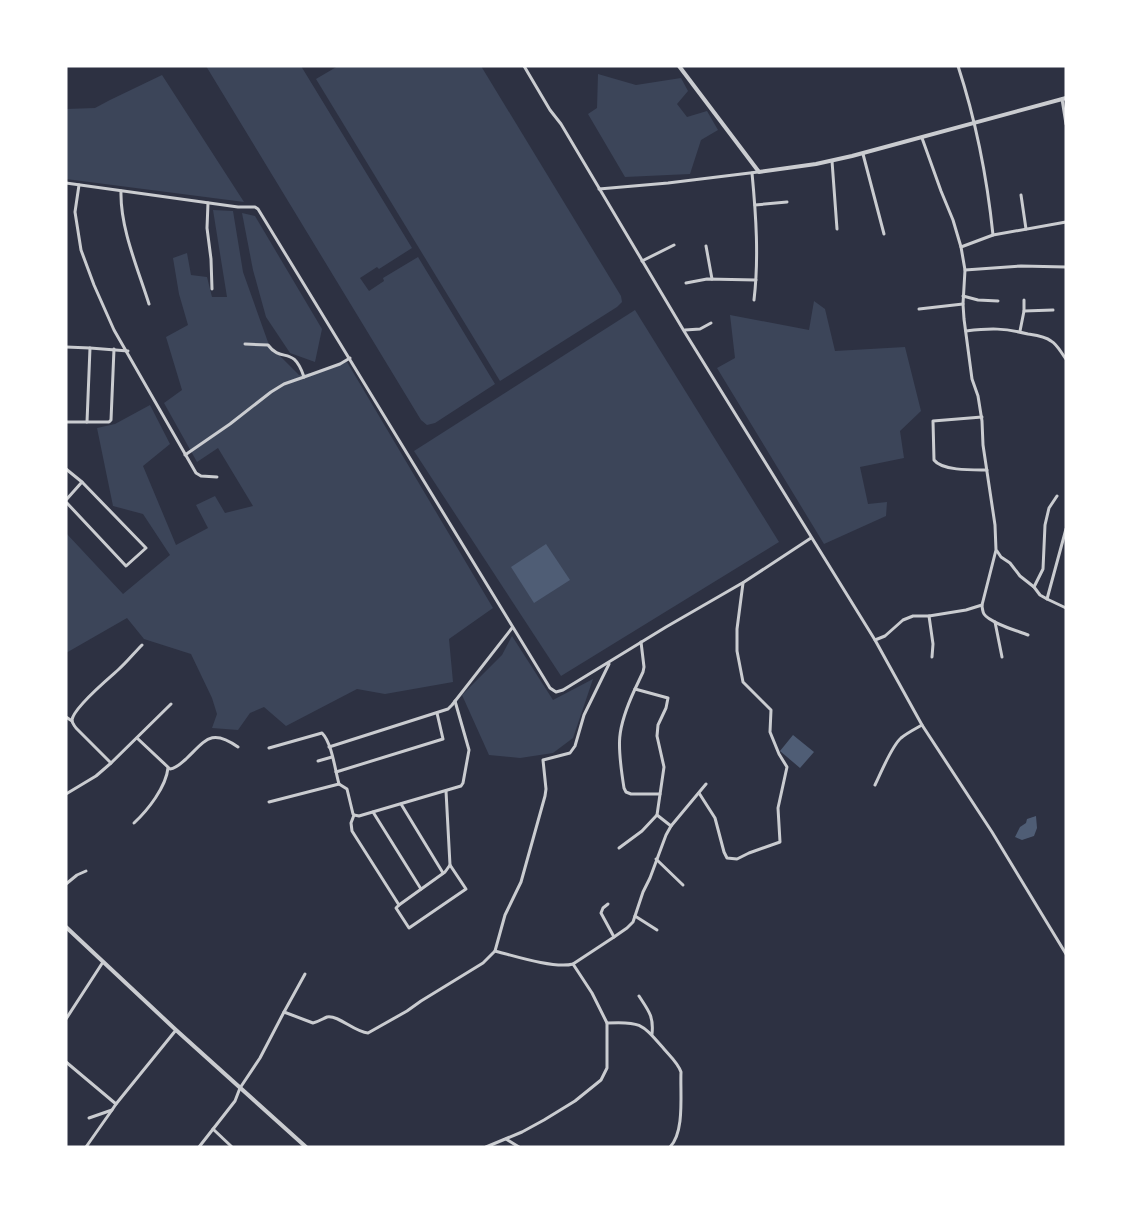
<svg xmlns="http://www.w3.org/2000/svg" width="1132" height="1213" font-family="'Noto Sans',sans-serif">
<rect width="100%" height="100%" fill="#2d3142"/>
<g fill="#3c4559">
<path d="M206 66H301L412 248 379 269 377 267 360 278 369 291 384 281 383 278 418 257 495 384 435 423 427 425 421 420Z"/>
<path d="M338 66H481L621 296 622 302 617 307 500 381 316 79Z"/>
<path d="M598 74 636 85 681 78 688 91 677 104 687 117 707 111 718 130 701 140 690 174 625 177 588 114 597 108Z"/>
<path d="M162 75 244 202 66 179V109L95 108 110 100Z"/>
<path d="M213 210 233 211 243 272 269 345 299 375 328 370 347 362 493 608 449 639 453 682 385 694 357 689 286 726 264 707 250 713 238 730 212 728 217 714 212 698 191 654 144 639 127 618 66 653V533L123 594 170 555 143 514 113 506 97 428 115 424 150 405 170 444 143 466 176 545 208 528 196 505 215 496 225 513 253 506 218 448 197 462 164 403 182 390 166 337 188 325 179 294 173 258 187 253 191 275 207 277 212 297H227Z"/>
<path d="M242 213 255 216 322 329 315 362 290 353 266 317 253 270Z"/>
<path d="M814 301 825 309 835 351 905 347 921 411 900 431 904 458 860 467 868 504 887 502 886 516 824 544 717 368 735 358 730 315 809 330Z"/>
<path d="M635 310 779 542 561 676 414 451Z"/>
<path d="M512 636 553 700 593 679 573 738 553 753 520 758 489 755 462 695 502 655Z"/>
</g>
<g fill="#4f5d75">
<path d="M546 544 570 580 534 603 511 567Z"/>
<path d="M793 735 814 752 800 768 780 751Z"/>
<path d="M1036 816 1037 828 1034 836 1022 840 1015 837 1020 827 1026 823 1027 819Z"/>
</g>
<g fill="none" stroke-linecap="round" stroke-linejoin="round">
<g stroke="#caccd0" stroke-width="3">
<path d="M524 66 550 110 561 124 684 331 875 640 922 725 992 832 1066 954"/>
<path d="M958 66C976 121 987 177 993 235"/>
<path d="M1062 99 1066 124"/>
<path d="M863 154 884 234"/>
<path d="M832 161 837 229"/>
<path d="M752 173C756 215 759 258 754 300"/>
<path d="M66 183 238 207H255L258 209 550 688 556 692 563 690 666 627 744 582 811 538"/>
<path d="M79 185 75 212 81 250 94 285 114 330 196 473 201 476 217 477"/>
<path d="M599 189 668 183 758 172"/>
<path d="M121 191C120 228 138 269 149 304"/>
<path d="M1021 195 1026 229"/>
<path d="M208 203 207 228 211 259 212 289"/>
<path d="M755 205 787 202"/>
<path d="M706 246 712 279"/>
<path d="M961 247 993 235 1066 222"/>
<path d="M642 261 674 245"/>
<path d="M965 270 1021 266 1066 267"/>
<path d="M686 283 707 279 756 280"/>
<path d="M963 296 978 300 998 301"/>
<path d="M919 309 963 304"/>
<path d="M1024 311 1053 310"/>
<path d="M685 330 700 329 711 323"/>
<path d="M966 331C991 328 1004 328 1028 334 1035 335 1045 336 1051 341 1058 345 1061 353 1066 359"/>
<path d="M1020 331 1024 311V300"/>
<path d="M245 344 268 345C282 364 293 344 304 377L340 364 350 358"/>
<path d="M66 347 90 348 128 351"/>
<path d="M982 417 933 421 934 460C942 471 974 470 987 470"/>
<path d="M66 422H109L111 420 114 349"/>
<path d="M87 422 90 348"/>
<path d="M185 455 230 424 271 392 284 384 304 377"/>
<path d="M66 469 82 482"/>
<path d="M66 500 82 482 146 548 126 566 66 502"/>
<path d="M997 551 1001 557 1010 563 1020 576 1034 587 1040 595 1047 599 1066 608"/>
<path d="M1034 587 1043 569 1045 525 1049 508 1057 496"/>
<path d="M1047 599 1066 529"/>
<path d="M982 605C982 607 983 613 984 614 990 623 1018 631 1028 635"/>
<path d="M929 616 933 644 932 657"/>
<path d="M995 622 1002 657"/>
<path d="M875 640 885 636 903 620 913 616H929L966 610 982 605 996 550 995 525 983 445 982 421 978 396 972 379 964 319 963 304 965 270 961 247 953 220 941 191 922 138"/>
<path d="M641 642 644 667 643 672 635 689 668 698 666 708 658 725 657 736 664 767 657 815 671 826"/>
<path d="M635 689C616 730 617 744 624 788L626 792 631 794H660"/>
<path d="M66 717 72 721"/>
<path d="M137 738 170 769C177 768 180 764 186 759 206 740 211 728 238 747"/>
<path d="M329 747 448 709 452 705 512 628"/>
<path d="M269 748 322 733C332 743 335 770 339 784"/>
<path d="M318 761 332 757"/>
<path d="M111 763 76 728C74 725 72 724 72 720 73 708 109 678 118 670 127 662 134 653 142 645"/>
<path d="M336 772 443 739 437 713"/>
<path d="M875 785C882 771 891 747 901 738 907 733 915 729 922 725"/>
<path d="M699 793 715 818 724 852 727 858 737 859 749 853 780 842 778 808 787 767 779 754 770 732 771 710 743 682 737 651V629L743 583"/>
<path d="M66 794 96 776 111 763 171 704"/>
<path d="M269 802 339 784 347 789 353 814 354 815 359 816 461 786 463 783 469 750 455 701"/>
<path d="M401 804 443 873"/>
<path d="M373 812 421 889"/>
<path d="M354 815 351 823 352 831 399 905 396 908 409 928 466 889 450 865"/>
<path d="M134 823C148 810 166 787 168 768"/>
<path d="M619 848 642 831 657 815"/>
<path d="M656 859 683 885"/>
<path d="M66 884 77 875 86 871"/>
<path d="M608 904 603 908 601 913 614 937"/>
<path d="M399 905 445 872 450 865 446 791"/>
<path d="M635 916 657 930"/>
<path d="M495 951C514 956 555 969 573 964L614 937 627 928 633 922 643 892 650 878 666 835 671 826 706 784"/>
<path d="M639 996C648 1010 654 1016 652 1034"/>
<path d="M284 1012 305 974"/>
<path d="M66 1019 103 962"/>
<path d="M607 1023C641 1021 642 1024 664 1049 671 1057 678 1063 681 1072 680 1093 685 1132 670 1147"/>
<path d="M66 1062 116 1104 176 1030"/>
<path d="M89 1118 112 1110 116 1104"/>
<path d="M213 1129 232 1147"/>
<path d="M506 1139 519 1147"/>
<path d="M86 1147 112 1110"/>
<path d="M199 1147 235 1101 240 1088 260 1058 284 1012 313 1023C318 1022 322 1019 327 1017 339 1015 354 1032 368 1033L407 1011 421 1001 483 963 495 951 505 915 521 882 545 796 546 789 543 760 570 753 575 746 584 715 609 664"/>
<path d="M486 1147 522 1132 544 1120 575 1101 601 1080 607 1068V1023L592 993 573 964"/>
</g>
<g stroke="#caccd0" stroke-width="4">
<path d="M679 66 759 172 816 164 852 156 1066 98"/>
<path d="M66 927 176 1030 306 1147"/>
</g>
</g>
<rect width="1132" height="1213" fill="none" stroke="#ffffff" stroke-width="135"/>
</svg>
